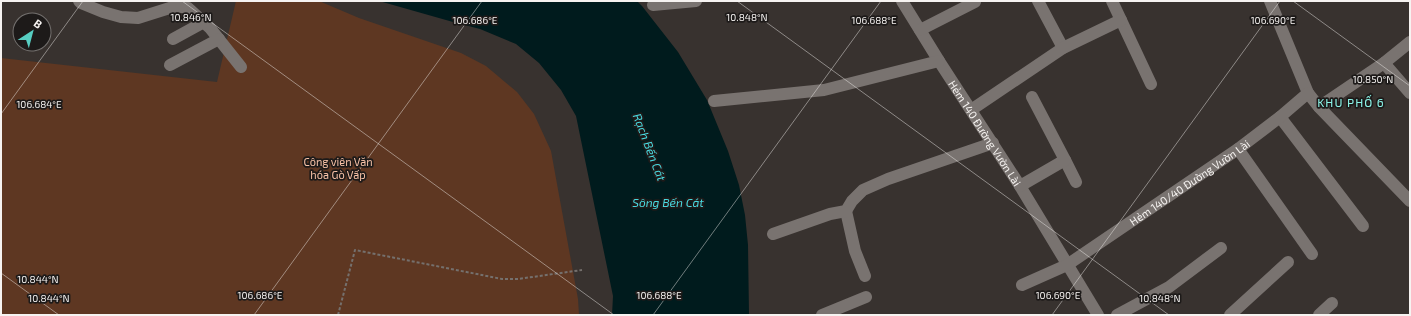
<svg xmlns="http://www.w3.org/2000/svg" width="1411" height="316" font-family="'Exo 2',sans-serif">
<rect width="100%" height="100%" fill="#38322f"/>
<path fill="#5e3722" d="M236 1H319L359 18 461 53 486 66 517 92 534 114 551 151 578 299 579 315H1V58L217 82Z"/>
<path fill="#001b1d" d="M379 1H637L642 6 678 52 707 100 728 151 739 185 745 215 748 245 749 315H612L613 296 576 116 561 90 539 63 516 44 480 29 453 22Z"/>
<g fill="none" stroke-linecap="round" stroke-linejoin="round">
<path stroke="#75706d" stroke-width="2" stroke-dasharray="3 2" stroke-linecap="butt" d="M338 315 355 250 502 279H518L582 270"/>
<g stroke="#797370" stroke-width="12">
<path d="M79 1 81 3 103 12 121 17 138 18 176 6 188 8 210 28 241 67"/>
<path id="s1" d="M902 1 939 61 1020 186 1098 315"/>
<path d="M1038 1 1063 48"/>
<path d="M1112 1 1151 84"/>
<path d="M1270 1 1308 93 1319 107 1410 201"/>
<path d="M653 5 696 1"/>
<path d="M920 30 975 2"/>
<path d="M173 39 204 22"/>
<path d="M1384 63 1410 93"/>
<path d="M170 65 219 39"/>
<path d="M714 101 824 90 939 61"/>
<path d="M1319 107 1384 63 1410 42"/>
<path d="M971 110 1063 48 1121 20"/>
<path d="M1280 117 1363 226"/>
<path d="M1238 149 1312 254"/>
<path d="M1065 160 1076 182"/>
<path d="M1020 186 1065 160 1032 97"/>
<path d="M846 211 855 251 865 276"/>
<path d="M773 234 830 214 846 211 852 201 863 190 888 179 993 143"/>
<path id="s2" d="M1022 285 1067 265 1238 149 1280 117 1308 93"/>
<path d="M822 315 866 297"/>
<path d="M1117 315 1169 287 1221 248"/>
<path d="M1230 315 1288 262"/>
<path d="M1319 315 1332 303"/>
</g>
</g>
<path fill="none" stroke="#f6f3f1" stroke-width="1" stroke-opacity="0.45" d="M182 1 614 315M737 1 1169 315M1293 1 1410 86M1 114 83 1M1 273 59 315M254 315 482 1M653 315 881 1M1052 315 1280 1"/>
<g text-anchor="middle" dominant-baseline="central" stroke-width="3.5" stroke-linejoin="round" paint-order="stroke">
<g font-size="11" fill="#f6f3f1" stroke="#1d1a19">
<text stroke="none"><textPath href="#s1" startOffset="156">Hẻm 140 Đường Vườn Lài</textPath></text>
<text stroke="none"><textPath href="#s2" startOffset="197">Hẻm 140/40 Đường Vườn Lài</textPath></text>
</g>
<g font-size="11" fill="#f8c2a7" stroke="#1d1a19">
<text x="338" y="161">Công viên Văn<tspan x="338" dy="13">hóa Gò Vấp</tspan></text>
</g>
<g font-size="12" letter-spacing="1" fill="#8cf5e9" stroke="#1d1a19">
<text x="1351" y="102">KHU PHỐ 6</text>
</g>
<g font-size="12" font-style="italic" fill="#49d9df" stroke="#1d1a19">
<text transform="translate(650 147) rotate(69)">Rạch Bến Cát</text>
<text x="668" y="202">Sông Bến Cát</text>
</g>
</g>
<g font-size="10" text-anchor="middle" fill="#f6f3f1" stroke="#1d1a19" stroke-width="3.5" stroke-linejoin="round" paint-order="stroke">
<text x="747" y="21">10.848°N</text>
<text x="191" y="21">10.846°N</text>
<text x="475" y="24">106.686°E</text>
<text x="874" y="24">106.688°E</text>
<text x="1273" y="24">106.690°E</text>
<text x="1373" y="83">10.850°N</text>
<text x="39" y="108">106.684°E</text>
<text x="38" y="283">10.844°N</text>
<text x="260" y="299">106.686°E</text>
<text x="659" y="299">106.688°E</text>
<text x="1058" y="299">106.690°E</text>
<text x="49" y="302">10.844°N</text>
<text x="1160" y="302">10.848°N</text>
</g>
<rect width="1411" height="316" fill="none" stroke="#f6f3f1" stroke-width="4"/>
<g transform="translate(32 32) rotate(36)"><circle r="19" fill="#1d1a19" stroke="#74716f"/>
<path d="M0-3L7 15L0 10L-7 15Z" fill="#57cec2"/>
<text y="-6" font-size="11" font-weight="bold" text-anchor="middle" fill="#f6f3f1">B</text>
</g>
</svg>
